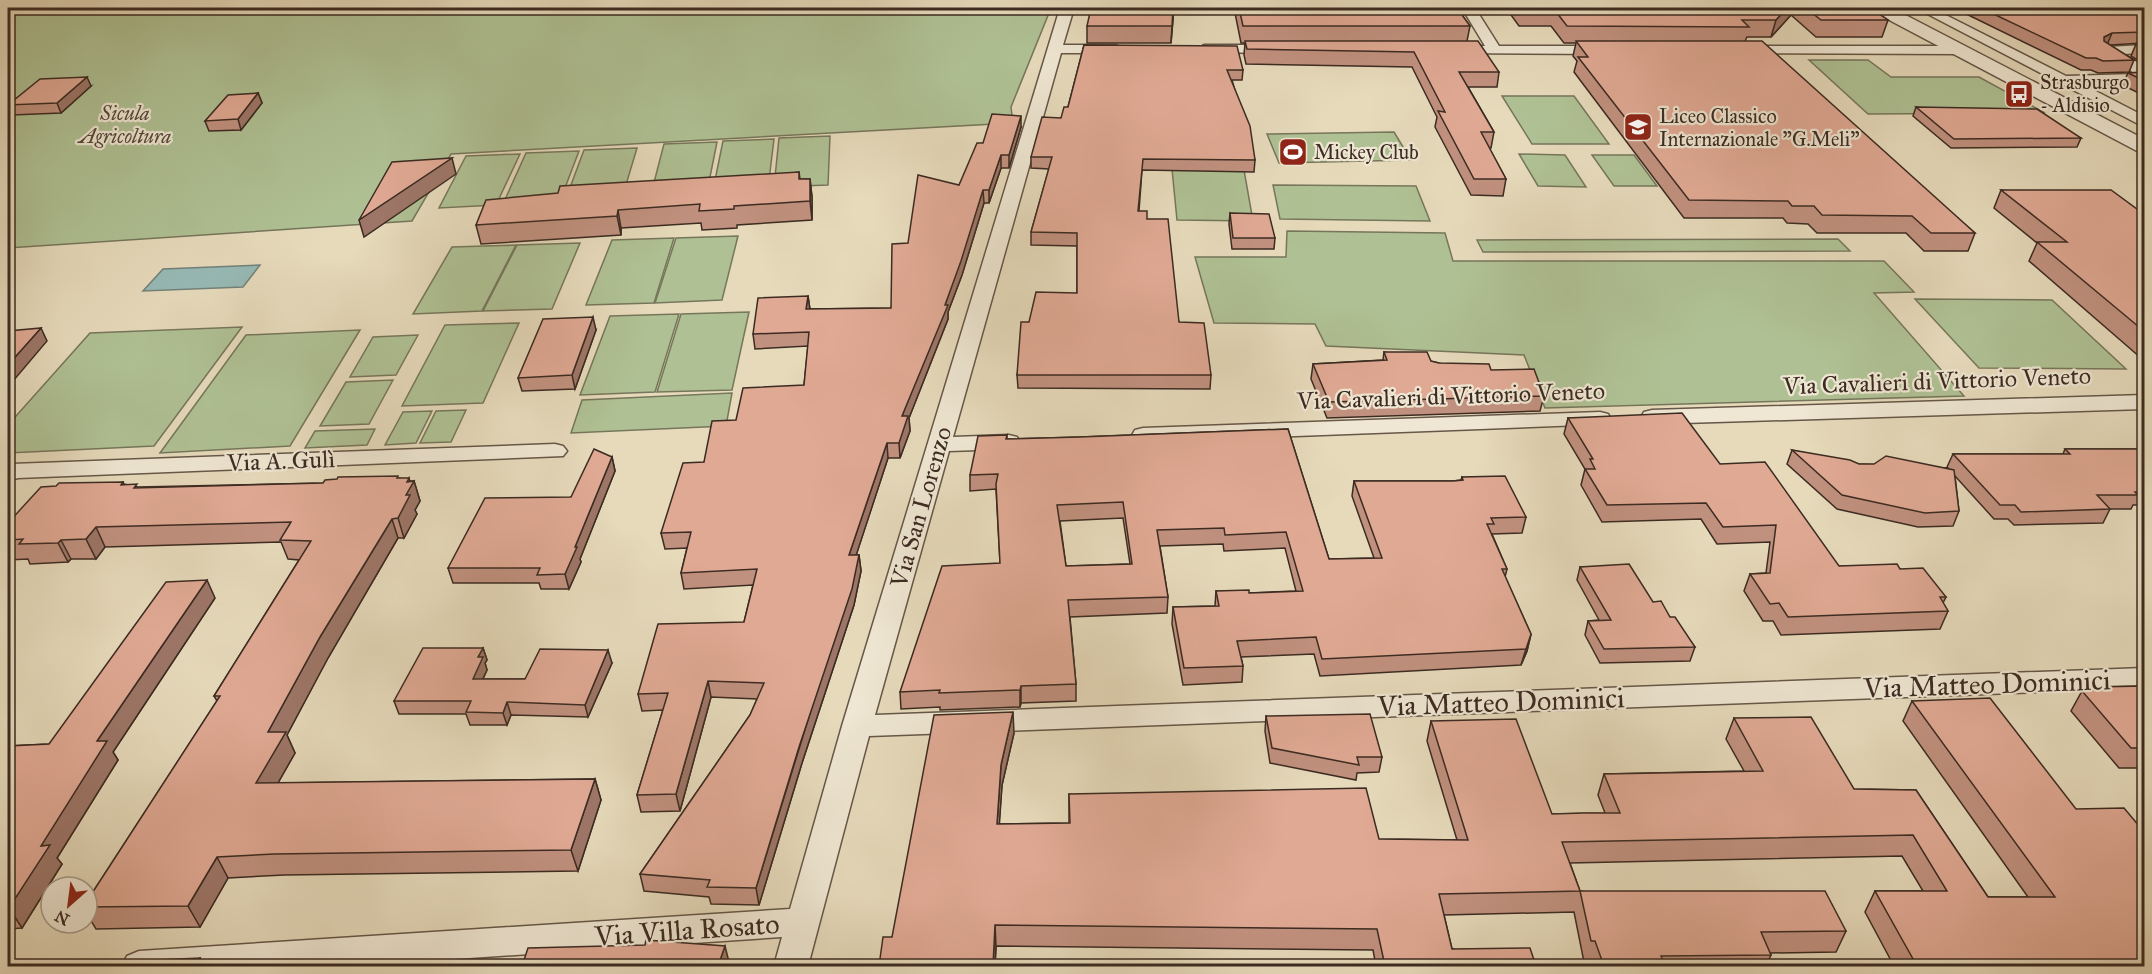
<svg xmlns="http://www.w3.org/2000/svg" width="2152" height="974" font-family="'IM FELL Great Primer',serif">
<rect width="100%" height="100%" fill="#e6dabb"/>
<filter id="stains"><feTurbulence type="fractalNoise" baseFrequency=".00333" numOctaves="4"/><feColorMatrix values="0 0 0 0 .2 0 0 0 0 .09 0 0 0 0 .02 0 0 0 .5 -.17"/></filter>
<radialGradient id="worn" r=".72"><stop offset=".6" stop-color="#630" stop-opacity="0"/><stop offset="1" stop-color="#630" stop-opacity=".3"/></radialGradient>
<g fill="#afc194" stroke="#76765b" stroke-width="1.5">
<path d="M8 8H1051L1011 107 1013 123 451 154 412 221 8 248Z"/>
<path d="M1809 60H1868L1891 77H1979L2045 113 1868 114Z"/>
<path d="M1502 96H1574L1609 144H1532Z"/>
<path d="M1394 132 1411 160 1279 163 1267 134Z"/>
<path d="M830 136 828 185 774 187 779 138Z"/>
<path d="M774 139 768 188 713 190 723 141Z"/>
<path d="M717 142 707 192 651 194 664 144Z"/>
<path d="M637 148 622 198 565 201 584 150Z"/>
<path d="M579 151 560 201 503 204 526 153Z"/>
<path d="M520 154 496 205 439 208 466 156Z"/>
<path d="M1519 154 1565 155 1586 187 1538 186Z"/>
<path d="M1592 155H1634L1657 186H1614Z"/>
<path d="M1172 169 1244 170 1253 221 1177 220Z"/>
<path d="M1273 185 1416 186 1430 221 1280 219Z"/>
<path d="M1287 231 1445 233 1453 261H1884L1914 292 1874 293 1964 396 1545 408 1524 355 1326 346 1315 324 1214 323 1195 257H1286Z"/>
<path d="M738 236 722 300 655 303 676 238Z"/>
<path d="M674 238 654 303 586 305 612 240Z"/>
<path d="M1838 239 1850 251 1483 252 1477 240Z"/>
<path d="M580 243 552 309 483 311 517 245Z"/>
<path d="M516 245 482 311 413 314 452 247Z"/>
<path d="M1915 299 2052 300 2126 369 1979 368Z"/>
<path d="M749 312 732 390 657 392 681 314Z"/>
<path d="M679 314 655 392 580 395 610 316Z"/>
<path d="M519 323 483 403 402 406 445 325Z"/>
<path d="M242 327 154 446 8 453V425L90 333Z"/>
<path d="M360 330 290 446 160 453 246 335Z"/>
<path d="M418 335 396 375 350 377 373 337Z"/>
<path d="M393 380 369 424 320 426 346 382Z"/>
<path d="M732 393 726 426 571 433 582 400Z"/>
<path d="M466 410 451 442 420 443 436 411Z"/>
<path d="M432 411 416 443 385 445 403 412Z"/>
<path d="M375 429 367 445 305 448 315 431Z"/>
</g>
<path fill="#97bab6" stroke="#73817b" stroke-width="1.5" d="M260 265 243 287 143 291 163 269Z"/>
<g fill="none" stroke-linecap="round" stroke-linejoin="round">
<g stroke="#665748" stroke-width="3">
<g id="minor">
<path d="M1060 8H1074L1063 45H1116L1123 49 1116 53H1061L953 437 1009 435 1017 437 1020 442 1017 447 1009 449 949 451 875 715 2144 668V688L869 736 808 966H774L782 937 351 966H122L127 956 139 951 790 909 842 726Z"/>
<path d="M1462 8H1475L1499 46H1608L1615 50 1608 54 1445 53 1443 50 1450 46H1485Z"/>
<path d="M1916 8H1932L2066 76 2136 74 2100 51 2107 47 2144 45V53L2123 54 2144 66V82L2082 84 2144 116V127Z"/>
<path d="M1204 45H1278L1285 49 1278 53 1199 52 1197 49Z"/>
<path d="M1738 46H1959L1966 50 1959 54 1733 53 1731 50 1733 47Z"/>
<path d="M2144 395V409L1652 424 1644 422 1641 417 1644 412 1652 410Z"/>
<path d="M1600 412 1608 414 1611 419 1608 424 1143 442 1135 440 1132 435 1135 430 1143 428Z"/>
<path d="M555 444 563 446 567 451 563 456 18 478 8 481V465L12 464Z"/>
</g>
</g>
<g stroke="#665748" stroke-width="3">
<path id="tertiary" d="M1872 8H1892L2144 139V153L2137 151 1874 12Z"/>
</g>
<use href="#minor" fill="#efe7d3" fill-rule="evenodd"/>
<use href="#tertiary" fill="#efe7d3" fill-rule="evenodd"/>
</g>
<g fill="#c1917f" stroke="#3c2b22" stroke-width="1.5" fill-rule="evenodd">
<path d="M1174 8 1171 43H1087V26Z"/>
<path d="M1234 8H1457L1470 26 1467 41 1499 72 1497 87H1468L1494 132 1491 148H1489L1506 179 1503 196 1471 195 1435 127 1437 117 1412 67 1246 64 1244 55 1245 43H1241Z"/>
<path d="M1506 8H1870L1888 20 1882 37H1816L1791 15 1771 37H1747L1745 41 1975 233 1968 251H1924L1906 233H1817L1808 224 1787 223 1783 218H1684L1574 72 1577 61 1573 56 1576 43H1564L1551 26H1519Z"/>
<path d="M1954 8H2145V65L2131 56 2136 44 2143 43 2109 45 2134 60 2129 72 2098 73 2091 70H2081Z"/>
<path d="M1084 45 1243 70 1242 80H1232L1255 160 1254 172 1142 170 1139 211 1147 219 1179 322 1211 375 1210 389 1018 388 1017 375 1029 322 1077 293V246L1031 245V232L1049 169 1031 168V157L1061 118 1068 107Z"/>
<path d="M2145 72V96L2122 85 2128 73Z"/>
<path d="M91 86 61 113 12 115 8 105Z"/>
<path d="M258 93 262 103 241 130 209 131 205 121Z"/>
<path d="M1916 107 2081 138 2077 147 1951 148 1913 116Z"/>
<path d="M1021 127 1009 168H1001L989 203H984L962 275 948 312V319L909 418 910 431 900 458H888L856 555H859L861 571 854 605 802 763 759 905 711 904 709 897 644 891 640 874 750 715 757 699 711 697 680 811 641 812 637 795 663 710 642 711 638 694 744 622 753 585 684 589 681 573 687 548 665 549 661 533 704 462 736 420 804 385 808 346 755 349 753 334 808 296 810 309 891 308 908 243 959 185 983 143Z"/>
<path d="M799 172 800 179H810L812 197V220L737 225V228L702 230 701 223 621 228V235L481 244 476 225Z"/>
<path d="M2001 190 2145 215V358H2141L2029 261 2037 243 1994 208Z"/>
<path d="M1230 213 1275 238 1274 249H1232L1229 224Z"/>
<path d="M596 330 575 389 522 391 518 378Z"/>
<path d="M1384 352 1439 363 1544 396 1540 411 1327 418 1311 379 1313 364 1383 360Z"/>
<path d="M1568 418 1720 464 1839 566 1900 569 1946 597 1943 603 1948 611 1940 629 1781 635 1773 621H1763L1744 591 1750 574 1766 573 1770 542 1717 544 1701 519 1602 522 1581 485 1585 469 1564 434Z"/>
<path d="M1288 429 1329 559 1374 558 1352 496 1354 481H1453L1461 480 1462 477 1526 517 1522 533 1492 534 1507 569 1505 577 1531 634 1527 651 1521 665 1320 676 1314 654 1241 657 1243 666 1242 682 1183 685 1172 624 1173 607 1215 606 1216 591 1249 593 1296 591 1285 548 1224 551 1223 544 1160 546 1168 597 1167 613 1070 617 1076 684V701L1021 703 1020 707 940 710V707L901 709 900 692 1000 563 996 489 970 491V475L1007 435V439L1080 437ZM1123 518 1130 564 1066 566 1060 521Z"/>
<path d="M2065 449H2145V505H2133L2131 509H2110L2103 523 2014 525 2008 519H1994L1955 476 1959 511 1953 526 1918 527 1837 509 1787 464 1792 450 1859 464 1948 468 1947 467 1953 454H2063Z"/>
<path d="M612 457 615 471 580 559 581 562 569 589H541L539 583H453L448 568 571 497Z"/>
<path d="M399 478 410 481H414L420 501 415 510 417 514 404 538H398L328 658 287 735 295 753 278 783 595 779 601 800 578 871 284 875 228 878 200 927 96 929 87 914V901L217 701 214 696 299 560 288 559 281 542 105 547 96 559H71L68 562 30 564 28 559 8 560V523L123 482 124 484 138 487 323 483Z"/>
<path d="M1580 567 1653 602 1670 617 1695 647 1690 661 1600 663 1585 635 1588 621 1599 620 1577 580Z"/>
<path d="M215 598 113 752 118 760 57 858 62 864 22 928 8 929V746L49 744Z"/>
<path d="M483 648 487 660 485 663 487 670 483 679H525L612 663 588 717 511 715 507 725H470L466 714H399L394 701Z"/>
<path d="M2145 686V768H2119L2071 711 2082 691 2092 690 2094 687Z"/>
<path d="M1912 701 2145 966H1894L1865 912 1875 891H1923L1902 856 1570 863 1580 891 1846 931 1836 952 1770 953 1771 955 1766 966H1589L1588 962H1584L1574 912 1444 915 1452 949 1536 966H1376L1373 950 996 946 995 966H879L892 937 1014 733 1002 785 999 824 1069 823V794L1379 839 1457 840 1427 741 1431 721 1552 814 1605 813 1598 795 1604 774 1744 771 1726 739 1734 718 1854 789 1916 790 1988 897H2028L1903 721Z"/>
<path d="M1266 716 1382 757 1379 772 1357 773 1356 780 1270 763 1265 731Z"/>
</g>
<g fill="#9d7668" stroke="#3c2b22" stroke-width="1.5">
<path d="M1173 8H1174L1171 43 1172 26Z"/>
<path d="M1787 8H1793L1791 15 1771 37 1776 20Z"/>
<path d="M2112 33 2107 45 2099 49 2104 37Z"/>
<path d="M87 77 91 86 61 113 57 103Z"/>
<path d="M258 93 262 103 241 130 238 119Z"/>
<path d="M1021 116V127L1009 168V155Z"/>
<path d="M1001 155V168L989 203V190Z"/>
<path d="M452 158 456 174 364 237 359 220Z"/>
<path d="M810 179 812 197V220L810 201Z"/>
<path d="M983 190 984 203 962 275 948 312V319L909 418 910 431 900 458 899 443 902 416 945 305Z"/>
<path d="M618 210 621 228V235L617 216Z"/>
<path d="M808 296 810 310 806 309Z"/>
<path d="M593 317 596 330 575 389 572 375Z"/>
<path d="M41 328 47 341 8 387V365Z"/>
<path d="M887 443 888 458 851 571 849 555Z"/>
<path d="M612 457 615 471 580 559 581 562 569 589 565 574 575 547Z"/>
<path d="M409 478 411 486 414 481 420 501 415 510 417 514 404 538 398 518 406 495 407 482Z"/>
<path d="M392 519 398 538 328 658 287 735 295 753 266 804 256 783 268 732 320 637Z"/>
<path d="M96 527 105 547 96 559 86 539Z"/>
<path d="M61 540 71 559 68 562 58 543Z"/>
<path d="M859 555 861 571 854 605 802 763 759 905 756 888Z"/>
<path d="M207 580 215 598 113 752 118 760 57 858 62 864 22 928 9 908 41 846 97 741Z"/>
<path d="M1531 634 1527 651 1521 665 1526 649Z"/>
<path d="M483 648 487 660 485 663 487 670 477 691 473 679 478 657Z"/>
<path d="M608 650 612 663 588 717 585 705Z"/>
<path d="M708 681 711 697 680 811 676 794Z"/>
<path d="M1021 686V703L1020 707V690Z"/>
<path d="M507 702 511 715 507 725 503 713Z"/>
<path d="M1013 712 1014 733 1002 785 998 845 997 824 1001 765Z"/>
<path d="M595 779 601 800 578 871 571 850Z"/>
<path d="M217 857 228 878 200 927 188 906Z"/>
<path d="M995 925 996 946 995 966H993Z"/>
<path d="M725 946 730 966H718Z"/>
<path d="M200 958 204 966H195Z"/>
</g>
<g fill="#e0a994" stroke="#3c2b22" stroke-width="1.5" fill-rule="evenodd">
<path d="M1091 8H1173L1172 26H1087Z"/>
<path d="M1239 8H1457L1470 26H1243Z"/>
<path d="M1521 8H1787L1776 20H1742L1749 27 1567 26 1554 9H1522Z"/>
<path d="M1806 8H1870L1888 20H1821Z"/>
<path d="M1981 8H2145V32L2112 33 2104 37V41L2134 60 2103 61 2096 58H2086Z"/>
<path d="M1245 41H1478L1499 72H1459L1494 132H1481L1506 179H1474L1438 111 1445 112 1414 52 1247 49Z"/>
<path d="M1576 41H1762L1975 233H1931L1912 216 1822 215 1814 206H1792L1788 201 1689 200 1578 57H1588Z"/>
<path d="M2145 43V50L2136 44Z"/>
<path d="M1084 45 1237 46 1243 70H1227L1250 126 1255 160 1143 159 1138 211H1147V219H1168L1179 322 1204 323 1211 375H1017L1021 322H1029L1036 292 1077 293V233L1031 232 1052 157H1031L1042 117 1061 118 1064 107H1068Z"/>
<path d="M2145 72V81L2128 73Z"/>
<path d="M87 77 57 103 8 105 40 79Z"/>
<path d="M258 93 238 119 205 121 228 95Z"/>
<path d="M1916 107 2037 109 2081 138 1954 139Z"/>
<path d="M992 114 1021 116 1009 155H1001L989 190H983L961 261 945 305H948L902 416H908L899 443H887L849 555H859L852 589 799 747 756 888 707 887 710 880 640 874 750 715 764 683 708 681 676 794 637 795 668 693 638 694 658 624 744 622 757 569 681 573 691 532 661 533 683 463 704 462 712 421 736 420 743 388 804 385 809 332 753 334 758 298 808 296 806 309 891 308 892 244 908 243 918 175 959 185 977 143H983Z"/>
<path d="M452 158 359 220 392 162Z"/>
<path d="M799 172V179H810V201L734 206V209L699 211 700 204 618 210 617 216 476 225 486 200 558 193 560 186Z"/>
<path d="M2001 190H2111L2145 215V332L2037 242H2067Z"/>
<path d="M1230 213 1269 214 1275 238H1233Z"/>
<path d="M593 317 572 375 518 378 543 319Z"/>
<path d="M41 328 8 365V331Z"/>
<path d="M1384 352H1427L1431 361 1439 363 1489 364 1491 370 1534 369 1544 396 1329 402 1313 364 1387 360Z"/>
<path d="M1682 413 1720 464 1765 462 1839 566 1897 564 1900 569 1923 568 1946 597H1940L1948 611 1788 617 1779 603 1770 604 1750 574 1770 573 1776 525 1723 527 1706 503 1607 505 1585 469H1595L1590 459H1593L1568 418Z"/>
<path d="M1288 429 1329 559 1382 558 1354 481H1453L1463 480 1462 477 1505 476 1526 517 1491 518 1494 524H1487L1507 569H1502L1531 634 1526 649 1322 659 1316 637 1237 641 1243 666 1184 668 1173 607 1219 606 1216 591 1249 590V593L1303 591 1286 532 1225 535 1224 528 1157 530 1168 597 1068 600 1076 684 1021 686 1020 690 939 693 940 690 900 692 942 566 1000 563 996 484 998 474 970 475 978 436 1007 435 1006 439 1080 437ZM1123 502 1132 564 1066 566 1057 505Z"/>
<path d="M594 449 612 457 575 547H577L565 574 537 575 540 568H448L485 498 571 497Z"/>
<path d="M2065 449H2145V491L2135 492 2138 495H2097L2110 509 2021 512 2015 505H2000L1953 454H2070Z"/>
<path d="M1792 450 1850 460 1859 464H1874L1886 456 1954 470 1959 511 1925 513 1842 495Z"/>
<path d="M398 476 397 478H409L407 482 414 481 406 495H410L398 518 392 519 320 637 268 732H286L256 783 595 779 571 850 274 854 217 857 188 906 87 907V901L220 696H214L311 541 280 540 291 522 96 527 86 539 61 540 58 543 19 544 23 539 8 540V523L41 487 56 486 59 483 123 482 121 485 137 484 134 488 323 483 325 480 337 479 338 477Z"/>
<path d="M1629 564 1653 602 1661 601 1670 617H1675L1695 647 1604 649 1588 621 1611 620 1580 567Z"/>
<path d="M207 580 97 741H107L41 846 50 845 9 908 8 909V746L49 744 166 582Z"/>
<path d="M423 648H483L478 657H483L473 679H525L540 649 608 650 585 705 507 702 503 713 466 712 471 701H394Z"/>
<path d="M2145 686V748H2131L2082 691 2096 690 2094 687Z"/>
<path d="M1990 698 2076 809 2124 808 2145 833V966H1917L1875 891H1947L1913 835 1562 842 1580 891 1439 894 1452 949 1530 948 1536 966H1385L1377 929 995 925 993 966H879L883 937H892L934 715 1013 712 1001 765 997 824 1070 823 1069 794 1366 788 1379 839 1468 840 1431 721 1516 719 1552 814 1583 813H1620L1604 774 1763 771 1734 718 1811 717 1854 789 1916 790 1988 897H2055L1912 701Z"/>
<path d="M1370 714 1382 757H1357L1359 765 1272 748 1266 716Z"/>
<path d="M1580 891H1825L1846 931 1761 932 1771 955 1661 956 1665 966H1604L1595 941H1591Z"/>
<path d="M646 940 725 946 718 966H522L528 948 645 945Z"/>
<path d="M200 958 195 966H108L111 962Z"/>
</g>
<defs>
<g id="bus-square" transform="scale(1.5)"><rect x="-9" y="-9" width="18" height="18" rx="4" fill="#8f2418" stroke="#efe7d3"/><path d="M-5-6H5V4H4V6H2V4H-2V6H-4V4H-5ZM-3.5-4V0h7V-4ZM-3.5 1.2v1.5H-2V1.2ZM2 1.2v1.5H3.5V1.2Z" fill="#fff"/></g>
<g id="school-square" transform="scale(1.5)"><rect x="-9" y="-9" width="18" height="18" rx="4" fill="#8f2418" stroke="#efe7d3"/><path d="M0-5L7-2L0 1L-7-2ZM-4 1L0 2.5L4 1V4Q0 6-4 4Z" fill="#fff"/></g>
<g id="stadium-square" transform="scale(1.5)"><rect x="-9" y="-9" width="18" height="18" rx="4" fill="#8f2418" stroke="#efe7d3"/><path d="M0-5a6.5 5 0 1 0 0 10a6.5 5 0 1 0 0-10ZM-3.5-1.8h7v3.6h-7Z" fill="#fff"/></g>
</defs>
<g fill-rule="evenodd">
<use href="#bus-square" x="2019" y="94"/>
<use href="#school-square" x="1638" y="127"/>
<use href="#stadium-square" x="1293" y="152"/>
</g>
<g text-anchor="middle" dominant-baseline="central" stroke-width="4.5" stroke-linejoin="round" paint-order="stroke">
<g font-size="20" fill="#3c2b22" stroke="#efe7d3" text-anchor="start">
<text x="2040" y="82">Strasburgo<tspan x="2040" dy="23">- Aldisio</tspan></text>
<text x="1659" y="116">Liceo Classico<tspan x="1659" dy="23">Internazionale "G.Meli"</tspan></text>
<text x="1314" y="152">Mickey Club</text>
</g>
<g font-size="20" font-style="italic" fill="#534939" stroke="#efe7d3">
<text x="125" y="113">Sicula<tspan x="125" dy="23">Agricoltura</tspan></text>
</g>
<g font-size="24" fill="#3c2b22" stroke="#efe7d3">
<text transform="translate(1937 381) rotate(-2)">Via Cavalieri di Vittorio Veneto</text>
<text transform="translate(1451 396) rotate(-2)">Via Cavalieri di Vittorio Veneto</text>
<text transform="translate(281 461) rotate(-2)">Via A. Gulì</text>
<text transform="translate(921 507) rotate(-74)">Via San Lorenzo</text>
</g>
<g font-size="28" fill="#3c2b22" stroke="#efe7d3">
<text transform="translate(1987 684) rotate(-2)">Via Matteo Dominici</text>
<text transform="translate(1501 702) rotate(-2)">Via Matteo Dominici</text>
<text transform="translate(687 930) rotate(-4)">Via Villa Rosato</text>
</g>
</g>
<rect width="2152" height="974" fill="none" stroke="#e6dabb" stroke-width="30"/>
<rect x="9" y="9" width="2134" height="956" fill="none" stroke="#3c2b22" stroke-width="3"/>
<rect x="15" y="15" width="2122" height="944" fill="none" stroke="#3c2b22" stroke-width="1.5"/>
<g transform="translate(69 905) rotate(208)"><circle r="28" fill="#efe7d3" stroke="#a79c8c" stroke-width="1.5"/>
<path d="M0-4.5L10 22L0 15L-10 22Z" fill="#8f2418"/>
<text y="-9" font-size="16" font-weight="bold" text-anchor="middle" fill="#3c2b22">N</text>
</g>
<rect width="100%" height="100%" filter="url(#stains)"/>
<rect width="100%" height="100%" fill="url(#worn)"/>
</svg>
